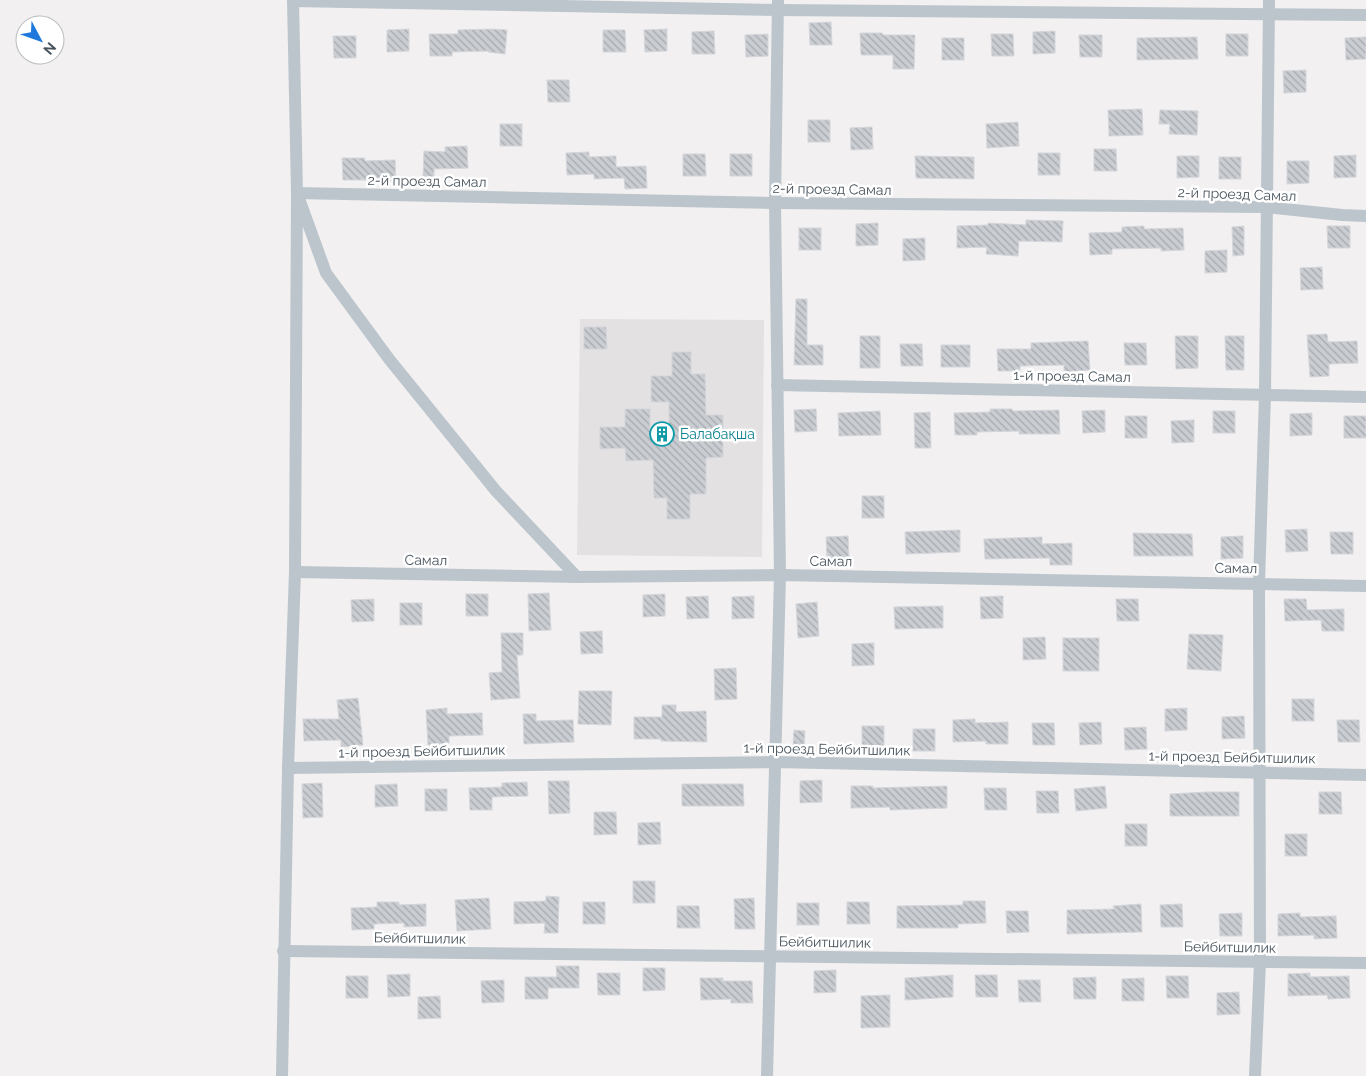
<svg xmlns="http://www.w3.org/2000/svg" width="1366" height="1076" font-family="Raleway,sans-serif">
<defs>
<pattern id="building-back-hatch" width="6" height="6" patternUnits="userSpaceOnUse" patternTransform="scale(1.25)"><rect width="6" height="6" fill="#cacdd2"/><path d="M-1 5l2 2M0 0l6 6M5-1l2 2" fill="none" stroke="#a6a9ae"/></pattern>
</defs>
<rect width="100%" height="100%" fill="#f2f0f0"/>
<path fill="#e3e1e2" d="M580 319 764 320 762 557 577 555Z"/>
<g fill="url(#building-back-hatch)" stroke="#d4d6db">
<path d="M831 22 832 45H810L809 23Z"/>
<path d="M409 29V51L387 52V30Z"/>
<path d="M492 29 507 30 505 54 488 52V51L452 52V56H430L429 34H458V30Z"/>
<path d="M667 29V51L645 52 644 30Z"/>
<path d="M603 30H625L626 52H603Z"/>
<path d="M714 31 715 54H692V32Z"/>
<path d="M1055 31V53L1033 54V32Z"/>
<path d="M860 33H882L883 35H915L914 69H893V55H861Z"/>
<path d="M768 34V56L746 57 745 35Z"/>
<path d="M991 34H1013L1014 56H992Z"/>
<rect x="1226" y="34" width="22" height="22"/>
<path d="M1079 35H1102V57H1080Z"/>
<path d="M333 36H356V58H334Z"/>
<path d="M1197 37 1198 59 1137 60V38Z"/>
<path d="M1366 37V59L1346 60 1345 38Z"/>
<rect x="942" y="38" width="22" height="22"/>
<path d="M1306 70V92L1284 93 1283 71Z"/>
<path d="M547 80H569L570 102H548Z"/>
<path d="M1142 109 1143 135 1109 136 1108 110Z"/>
<path d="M1160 110 1198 111 1197 135 1169 134 1170 124H1159Z"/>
<rect x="808" y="120" width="22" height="22"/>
<path d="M1018 122 1019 146 987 148 986 124Z"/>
<rect x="500" y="124" width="22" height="22"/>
<path d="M872 127 873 149 851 150 850 128Z"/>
<path d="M467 146 468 168 434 169V177L423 176 424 151 445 152V147Z"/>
<path d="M1094 149H1116L1117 171H1094Z"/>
<path d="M589 152V157L616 156V167L646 166 647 188 625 189 624 178 594 179V174L567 175 566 153Z"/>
<rect x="1038" y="153" width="22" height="22"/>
<path d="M683 154H705L706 176H683Z"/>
<rect x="730" y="154" width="22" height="22"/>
<path d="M1356 155V177L1334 178V156Z"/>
<path d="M915 156 974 157V179L916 178Z"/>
<path d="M1177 156H1199V177L1177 178Z"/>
<rect x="1219" y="157" width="22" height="22"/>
<path d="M342 158H365V161L395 160 396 182 373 183V180H343Z"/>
<path d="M1287 161H1309V183L1287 184Z"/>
<path d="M1026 220 1063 221 1062 242 1019 241 1018 256 986 254 987 247 957 248V226L988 225V223L1026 225Z"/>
<path d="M878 223V245L856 246V224Z"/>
<path d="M1144 226V229L1183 228 1184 250 1161 251V248L1112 249V254L1090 255 1089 233 1122 232V227Z"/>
<path d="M1244 226V255L1233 256 1232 227Z"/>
<path d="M1327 226H1350V248H1328Z"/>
<rect x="799" y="228" width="22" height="22"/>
<path d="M925 238V260L903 261V239Z"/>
<path d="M1227 250V272L1205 273V251Z"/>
<path d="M1322 267 1323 289 1301 290 1300 268Z"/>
<path d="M796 299H807V345H823V365H794Z"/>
<path d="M584 327H606L607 349H584Z"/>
<path d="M1327 334 1328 342 1357 341 1358 363 1329 364V376L1310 377 1307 335Z"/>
<rect x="860" y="336" width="20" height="32"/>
<path d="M1175 336H1198V368L1176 369Z"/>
<path d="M1225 336H1244V370H1226Z"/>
<path d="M1088 341 1090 370 1064 372V365L1020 366V371H998L997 349H1031V343Z"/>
<path d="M1124 343H1146L1147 365H1125Z"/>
<path d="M900 344H922L923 366H901Z"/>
<rect x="941" y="345" width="29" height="22"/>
<path d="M672 352H691V374H705L706 415H723V457L706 458V494H690V519H667V498H654L653 460 626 461 625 448 600 449V427H625V409H650V430H669V402H651V376H672Z"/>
<path d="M816 409 817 431 795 432 794 410Z"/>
<path d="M990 409H1012L1013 411 1059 410 1060 434H1019V431L977 432V435H955L954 413 990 412Z"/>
<path d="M1105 410V432L1083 433 1082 411Z"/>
<path d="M880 411 881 435 839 436 838 413Z"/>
<rect x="1213" y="411" width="22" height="22"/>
<path d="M930 412 931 448H915L914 413Z"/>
<path d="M1312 413V435L1290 436V414Z"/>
<rect x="1125" y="416" width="22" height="22"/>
<rect x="1344" y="416" width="22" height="22"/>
<path d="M1194 420V442L1172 443 1171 421Z"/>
<rect x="862" y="496" width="22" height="22"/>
<path d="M1307 529 1308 551 1286 552 1285 530Z"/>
<path d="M960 530V552L906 554 905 532Z"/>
<path d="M1330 532H1353V554H1331Z"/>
<path d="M1133 533 1192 534 1193 556H1134Z"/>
<path d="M848 536 849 558 827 559 826 537Z"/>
<path d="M1243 536V558L1221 559V537Z"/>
<path d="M1042 537V544L1072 543V565H1050V558L985 559 984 539Z"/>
<path d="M549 593 551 630 529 631 528 594Z"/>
<rect x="466" y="594" width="22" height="22"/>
<path d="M665 594V616L643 617V595Z"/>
<path d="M708 596 709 618 687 619 686 597Z"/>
<path d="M754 596V618L732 619V597Z"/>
<path d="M1003 596V618L981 619 980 597Z"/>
<path d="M374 599V621L352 622 351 600Z"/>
<path d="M1116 599H1138L1139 621H1117Z"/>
<path d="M1284 599H1306L1307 610 1344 609V631H1322L1321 620 1285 621Z"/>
<path d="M817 602 819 636 798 638 796 604Z"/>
<rect x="400" y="603" width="22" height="22"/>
<path d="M943 606V628L895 629 894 607Z"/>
<path d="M602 631 603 653 581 654 580 632Z"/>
<path d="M501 633H523V655H517L520 698 491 700 489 673 502 672Z"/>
<path d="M1189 634 1223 635 1221 671 1187 669Z"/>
<path d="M1045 637 1046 659 1023 660V638Z"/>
<rect x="1063" y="638" width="36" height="33"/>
<path d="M874 643V665L852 666V644Z"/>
<path d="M736 668 737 699 715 700 714 669Z"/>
<path d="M579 691H612L611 725 578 724Z"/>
<path d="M358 698 363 745 341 747V740L304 741 303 719H339L337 700Z"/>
<rect x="1292" y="699" width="22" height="22"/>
<path d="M662 705H676V712L706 711 707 742 661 741V739H634V717H662Z"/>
<path d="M447 708V714L482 713 483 735 449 736V743L428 745 426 710Z"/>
<path d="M1187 708V730L1165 731V709Z"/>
<path d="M523 714H536V721L573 720 574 742 524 744Z"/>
<path d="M1244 716 1245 738 1222 739V717Z"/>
<path d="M975 719V723L1008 722V744H986V741L953 742V720Z"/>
<path d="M1337 720H1359L1360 742H1338Z"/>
<path d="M1101 722 1102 744 1080 745 1079 723Z"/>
<path d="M1032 723H1054L1055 745H1033Z"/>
<rect x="862" y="726" width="22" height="22"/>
<path d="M1146 727 1147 749 1125 750 1124 728Z"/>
<rect x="913" y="729" width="22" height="22"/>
<path d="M794 730 805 731 804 748 793 747Z"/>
<path d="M822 780V802L800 803V781Z"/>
<path d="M548 781H569L570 813 549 814Z"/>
<path d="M527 782 528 796 492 797V810H470L469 788 502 787V783Z"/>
<path d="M322 783 323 817 303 818 302 784Z"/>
<path d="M397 784 398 806 375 807V785Z"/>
<path d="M682 784H743L744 806H682Z"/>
<path d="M851 786H873V788L947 786V808L890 810V807L851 808Z"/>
<path d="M1105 786 1107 808 1076 811 1074 789Z"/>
<path d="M984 788H1006L1007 810H985Z"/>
<rect x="425" y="789" width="22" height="22"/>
<path d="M1036 791H1058L1059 813H1037Z"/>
<path d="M1207 792H1239V816H1170V794Z"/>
<path d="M1319 792H1341L1342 814H1319Z"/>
<path d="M594 812H616L617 834 594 835Z"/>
<path d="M660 822 661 844 638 845V823Z"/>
<rect x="1125" y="824" width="22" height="22"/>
<rect x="1285" y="834" width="22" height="22"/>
<rect x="633" y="881" width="22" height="22"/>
<path d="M546 896 559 897 558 933H544L545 923 514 924V902L546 901Z"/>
<path d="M489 898 491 929 457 931 455 900Z"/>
<path d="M754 898 755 929H735L734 899Z"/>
<path d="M963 901H985L986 923 958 924V928H897V906L963 905Z"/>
<path d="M377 902H399V905L426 904V926L404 927V923L374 924V929L352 930 351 908 377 907Z"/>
<rect x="583" y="902" width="22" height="22"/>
<path d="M847 902H869L870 924H847Z"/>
<rect x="797" y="903" width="22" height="22"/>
<path d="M1141 904 1142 932 1067 934V910L1114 909 1113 906Z"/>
<path d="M1182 904 1183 927H1161L1160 905Z"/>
<path d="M677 906H699L700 928H677Z"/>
<path d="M1006 911H1028L1029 932 1007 933Z"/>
<path d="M1242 913V936H1220L1219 914Z"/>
<path d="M1300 913V917L1336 916 1337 938 1314 939V935L1278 936V914Z"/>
<path d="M556 966H579V988H548V999H525V977H557Z"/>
<path d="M643 968H665V990L643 991Z"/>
<path d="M836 970V992L814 993V971Z"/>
<path d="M597 973H620V995H598Z"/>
<path d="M1310 973V977L1349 976 1350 998 1328 999 1327 995 1288 996V974Z"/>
<path d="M410 974V996L388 997 387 975Z"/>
<path d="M953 975V997L905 1000V978Z"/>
<path d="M975 975H997L998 997H976Z"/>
<rect x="346" y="976" width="22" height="22"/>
<path d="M1166 976H1188L1189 998H1167Z"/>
<path d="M1096 977V999H1074L1073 978Z"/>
<path d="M700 978H723V981H752L753 1003H731V999L701 1000Z"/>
<path d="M1144 978V1001H1122V979Z"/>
<path d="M504 980V1002L482 1003 481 981Z"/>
<path d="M1018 980H1040L1041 1002H1019Z"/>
<path d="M1239 992 1240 1014 1217 1015V993Z"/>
<path d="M890 995V1027L861 1028V996Z"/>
<path d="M440 996 441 1018 418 1019V997Z"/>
</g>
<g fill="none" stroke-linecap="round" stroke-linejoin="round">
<g stroke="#bcc5cc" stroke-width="12">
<path d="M293 1 777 10 1366 15"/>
<path d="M777 385 1366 397"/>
<path d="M295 572 577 577 780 575 1366 586"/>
<path d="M577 577 496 491 389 359 326 273 297 193 775 203 1266 207 1342 215 1366 216"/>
<path d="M288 768 776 762 1366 775"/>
<path d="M283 951 1366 963"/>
<path d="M282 1076 288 768 295 572 297 193 293 0"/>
<path d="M767 1076 780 575 775 203 778 0"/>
<path d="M1255 1076 1260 962 1259 583 1265 395 1269 0"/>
</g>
</g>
<defs>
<g id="building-ring" transform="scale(1.25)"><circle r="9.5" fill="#fff" stroke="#0f9aa8" stroke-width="1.5"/><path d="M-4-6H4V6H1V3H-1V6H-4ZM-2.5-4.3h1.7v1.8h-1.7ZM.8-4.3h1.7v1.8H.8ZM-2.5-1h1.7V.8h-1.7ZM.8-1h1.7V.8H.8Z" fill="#0f9aa8"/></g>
</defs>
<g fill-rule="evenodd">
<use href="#building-ring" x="662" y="434"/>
</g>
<g text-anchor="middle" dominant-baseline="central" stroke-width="5" stroke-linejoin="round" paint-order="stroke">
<g font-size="14" fill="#48545d" stroke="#fff">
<text transform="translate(427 181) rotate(1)">2-й проезд Самал</text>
<text transform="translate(832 189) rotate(1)">2-й проезд Самал</text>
<text transform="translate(1237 194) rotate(2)">2-й проезд Самал</text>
<text transform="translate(1072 376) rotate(1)">1-й проезд Самал</text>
<text transform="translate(426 560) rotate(1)">Самал</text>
<text transform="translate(831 561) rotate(1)">Самал</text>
<text transform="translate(1236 568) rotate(1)">Самал</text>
<text transform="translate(827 749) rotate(1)">1-й проезд Бейбитшилик</text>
<text transform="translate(422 751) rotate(-1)">1-й проезд Бейбитшилик</text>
<text transform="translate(1232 757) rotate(1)">1-й проезд Бейбитшилик</text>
<text transform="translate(420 938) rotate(1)">Бейбитшилик</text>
<text transform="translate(825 942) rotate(1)">Бейбитшилик</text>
<text transform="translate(1230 947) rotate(1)">Бейбитшилик</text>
</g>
<g font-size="14" fill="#0d838f" stroke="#fff" text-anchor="start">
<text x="680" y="434">Балабақша</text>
</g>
</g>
<g transform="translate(40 40) rotate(131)"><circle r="24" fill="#ffffff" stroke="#b6bbbe"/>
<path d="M0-4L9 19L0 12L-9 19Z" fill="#1f79dd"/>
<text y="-8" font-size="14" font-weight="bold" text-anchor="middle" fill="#48545d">N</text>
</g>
</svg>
